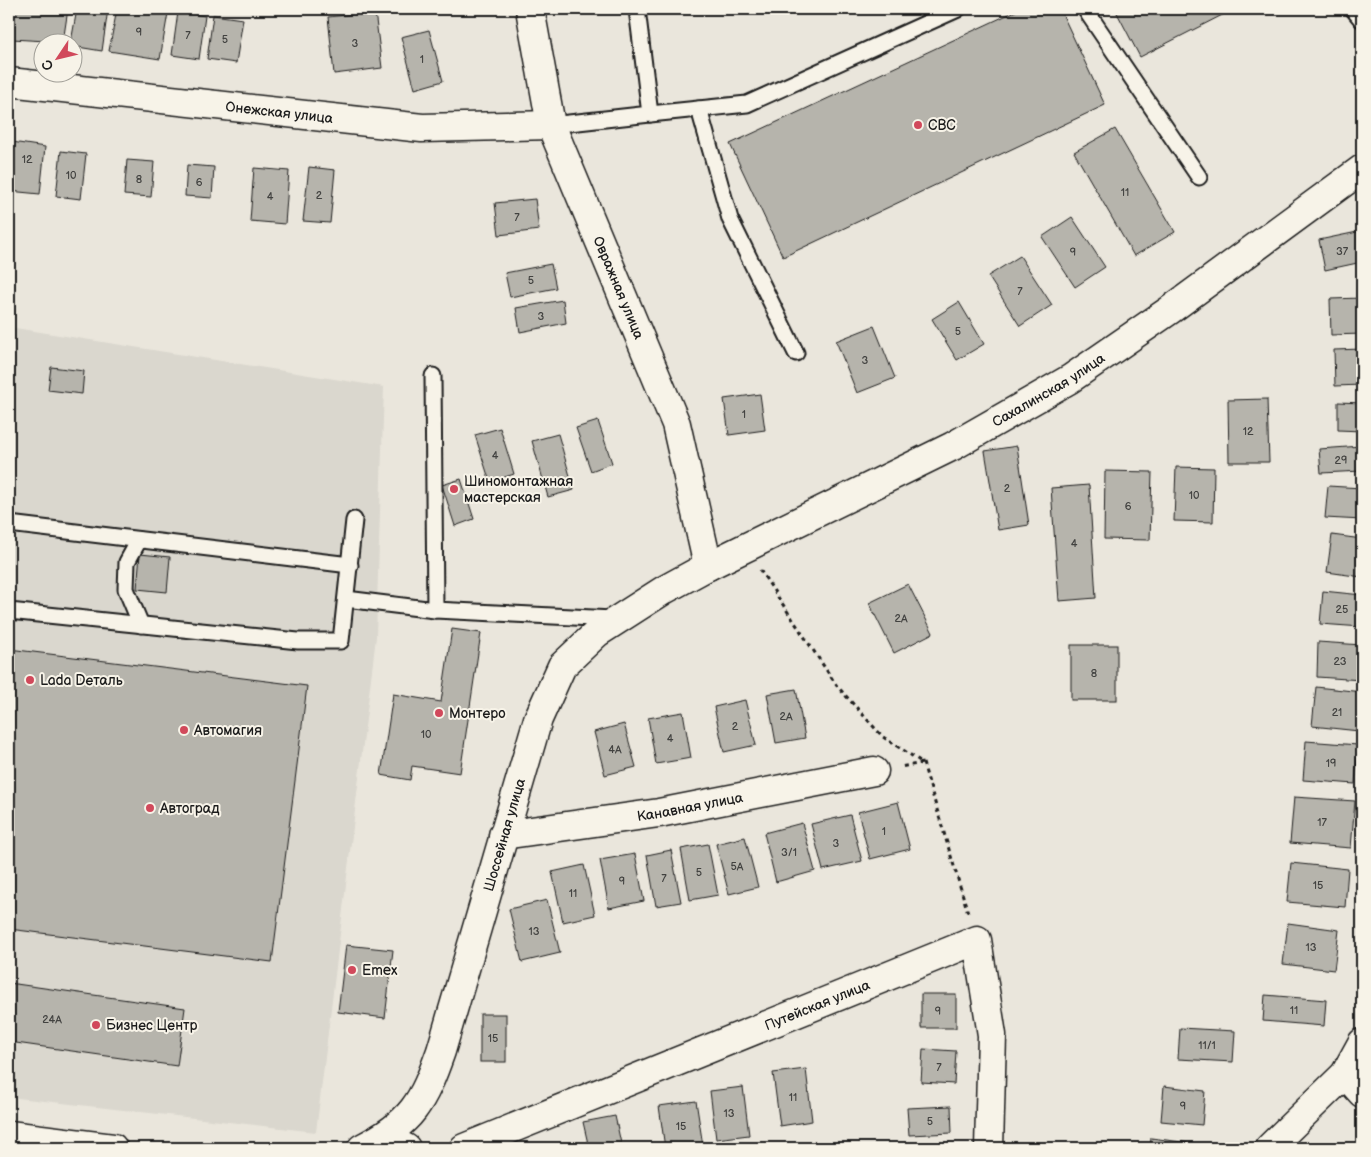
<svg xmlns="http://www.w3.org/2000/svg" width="1371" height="1157" font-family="'Balsamiq Sans',sans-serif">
<rect width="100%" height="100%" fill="#eae6dc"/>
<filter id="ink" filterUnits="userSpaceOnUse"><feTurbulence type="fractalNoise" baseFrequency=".02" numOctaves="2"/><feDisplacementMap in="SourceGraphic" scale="10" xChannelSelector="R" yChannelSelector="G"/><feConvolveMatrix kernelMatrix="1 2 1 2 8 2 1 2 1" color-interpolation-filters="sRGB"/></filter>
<g filter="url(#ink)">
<path fill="#dad7ce" d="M9 327 384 387 376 637 316 1132 9 1097Z"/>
<g fill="#b6b4ac" stroke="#1c1c1c">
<path d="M15 9H68L63 42 12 39Z"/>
<path d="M77 9H108L102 51 72 46 71 42Z"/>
<path d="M117 9H144L168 13 160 59 109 51Z"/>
<path d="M1020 9H1060L1105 105 783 257 730 144Z"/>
<path d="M1115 9H1234L1140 57Z"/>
<path d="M178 12 205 16 199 59 172 55Z"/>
<path d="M375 12 382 68 334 74 328 17Z"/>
<path d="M213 15 243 19 236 63 207 59Z"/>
<path d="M429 30 443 81 415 89 401 37Z"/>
<path d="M1115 129 1175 232 1134 256 1074 152Z"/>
<path d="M12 142 45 147 40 194 9 191Z"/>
<path d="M61 151 86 154 81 199 56 196Z"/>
<path d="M127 160 154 162 151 197 124 195Z"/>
<path d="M187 165 214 167 212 198 185 196Z"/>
<path d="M309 167 335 170 330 223 303 221Z"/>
<path d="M254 168 289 171 285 224 250 221Z"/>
<path d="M535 199 539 230 499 235 495 203Z"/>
<path d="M1072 217 1105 267 1075 287 1042 237Z"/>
<path d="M1362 231V262L1325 270 1319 240Z"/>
<path d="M1020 256 1052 305 1020 326 988 276Z"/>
<path d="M551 264 556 288 510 297 505 273Z"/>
<path d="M1362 298V334L1331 335 1330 299Z"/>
<path d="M563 300 566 323 520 332 516 308Z"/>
<path d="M959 302 984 344 957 360 932 319Z"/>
<path d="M874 326 895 378 857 393 836 341Z"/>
<path d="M1362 349V385L1335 386 1334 350Z"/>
<path d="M51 367 84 371 82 394 48 390Z"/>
<path d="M760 394 765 430 729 435 724 399Z"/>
<path d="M1267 399 1269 462H1229L1228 400Z"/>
<path d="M1338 402 1362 403V431L1338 430Z"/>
<path d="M598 421 612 463 591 471 576 428Z"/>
<path d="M500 428 514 474 490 482 475 435Z"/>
<path d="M558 434 574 490 548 497 532 441Z"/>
<path d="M1017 446 1029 525 998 530 985 451Z"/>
<path d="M1362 446V471L1321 473 1319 449Z"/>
<path d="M1176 467 1214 468 1213 522 1174 521Z"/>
<path d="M1105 471 1152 472 1150 540 1104 539Z"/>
<path d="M461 479 474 519 455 526 442 485Z"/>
<path d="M1089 485 1096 598 1059 601 1051 488Z"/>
<path d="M1328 486 1362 488V520L1325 518Z"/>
<path d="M1332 535 1362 539V577L1327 572Z"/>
<path d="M140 554 170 557 167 592 137 589Z"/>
<path d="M908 584 933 633 894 653 869 603Z"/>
<path d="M1323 591 1362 595V627L1320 624Z"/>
<path d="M452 629 481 633 460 773 412 766 410 780 381 775 393 694 441 702Z"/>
<path d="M1318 642 1362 645V680L1317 677Z"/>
<rect x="1071" y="645" width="46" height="55"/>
<path d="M9 649 307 686 272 962 9 929Z"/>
<path d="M1316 687 1362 692 1359 731 1312 726Z"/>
<path d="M796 689 805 738 776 743 767 694Z"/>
<path d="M745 700 756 745 724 752 714 707Z"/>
<path d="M683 712 691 758 656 764 648 718Z"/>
<path d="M624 724 636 767 605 775 594 732Z"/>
<path d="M1306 741 1358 745 1355 784 1303 780Z"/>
<path d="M1294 797 1355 801 1351 848 1290 843Z"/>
<path d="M898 802 910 849 870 859 858 812Z"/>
<path d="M850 815 862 861 823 870 811 824Z"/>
<path d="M802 823 815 871 776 882 764 833Z"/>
<path d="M745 837 758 887 729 894 716 844Z"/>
<path d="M708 844 718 895 690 900 681 849Z"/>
<path d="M671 850 681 902 656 906 647 855Z"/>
<path d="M635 854 644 901 609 908 600 860Z"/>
<path d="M1291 863 1348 869 1345 907 1287 902Z"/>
<path d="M584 865 595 915 563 922 552 872Z"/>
<path d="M547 900 560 953 522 962 509 909Z"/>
<path d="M1288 923 1339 930 1334 970 1283 964Z"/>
<path d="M346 945 393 950 385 1018 338 1012Z"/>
<path d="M9 983 185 1008 177 1066 9 1042Z"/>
<rect x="921" y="994" width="35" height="34"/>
<path d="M1265 995 1326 1000 1324 1026 1263 1021Z"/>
<rect x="480" y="1014" width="26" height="48"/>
<path d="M1180 1028 1235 1031 1233 1062 1178 1059Z"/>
<path d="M923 1049 956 1051 954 1084 921 1082Z"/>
<path d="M806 1069 812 1121 780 1126 773 1073Z"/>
<path d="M1164 1086 1205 1091 1202 1125 1161 1121Z"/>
<path d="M743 1087 749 1135 716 1139 710 1091Z"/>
<path d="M696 1101 703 1146 665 1148 659 1106Z"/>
<path d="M951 1106 952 1133 909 1135 907 1108Z"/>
<path d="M615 1116 622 1148H589L583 1122Z"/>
<path d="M1151 1138 1197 1144 1196 1148H1150Z"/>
</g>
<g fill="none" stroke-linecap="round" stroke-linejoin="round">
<g stroke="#1c1c1c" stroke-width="19">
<g id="lane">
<path d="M1085 9 1199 177"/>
<path d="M1353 9 1362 20"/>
<path d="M699 109 730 219 796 353"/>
<path d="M650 114 747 104 958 9"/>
<path d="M551 125 650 114 637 9"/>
<path d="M433 376 435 610"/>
<path d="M9 524 350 565"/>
<path d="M139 540 127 562 126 589 141 625"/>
<path d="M346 599 435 610 613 619"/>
<path d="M9 611 298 641H341L354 520"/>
</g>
</g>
<g stroke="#1c1c1c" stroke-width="31">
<g id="street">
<path id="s1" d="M530 9 551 125 676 424 708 566"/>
<path id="s2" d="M9 82 422 128 551 125"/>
<path id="s3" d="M503 835 659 813 874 771"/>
<path d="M1345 1074 1362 1093"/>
<path d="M384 1137 406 1148"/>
<path id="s4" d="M464 1148 977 940 992 1035 989 1148"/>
<path d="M1269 1148 1345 1074 1362 1043"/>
</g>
</g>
<g stroke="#1c1c1c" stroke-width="31">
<g id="secondary">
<path d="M9 1135 113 1148"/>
<path id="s5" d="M362 1148C412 1123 423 1102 441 1051L538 719 562 666 597 633 664 590 708 566 953 446 1070 379 1170 310 1362 169"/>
</g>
</g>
<g stroke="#1c1c1c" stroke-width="3" stroke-dasharray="4 4" stroke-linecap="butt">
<path d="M760 570 837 686 883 737 923 763 900 767"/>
<path d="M923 763 969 916"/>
</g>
<use href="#lane" stroke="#f7f3e8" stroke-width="15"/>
<use href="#street" stroke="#f7f3e8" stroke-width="28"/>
<use href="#secondary" stroke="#f7f3e8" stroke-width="28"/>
</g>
</g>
<g fill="#d1495b" stroke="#f7f3e8" stroke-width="2">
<circle cx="918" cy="125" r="5"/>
<circle cx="454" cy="489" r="5"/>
<circle cx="30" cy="680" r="5"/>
<circle cx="439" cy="713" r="5"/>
<circle cx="184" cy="730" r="5"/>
<circle cx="150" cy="808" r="5"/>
<circle cx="352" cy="970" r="5"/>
<circle cx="96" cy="1025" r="5"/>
</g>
<g text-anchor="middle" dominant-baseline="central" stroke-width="4" stroke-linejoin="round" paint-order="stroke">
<g font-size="11" fill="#424240">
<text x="139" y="32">9</text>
<text x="188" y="35">7</text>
<text x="225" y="39">5</text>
<text x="355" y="43">3</text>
<text x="422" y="59">1</text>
<text x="27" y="159">12</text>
<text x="71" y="175">10</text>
<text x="139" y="179">8</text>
<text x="199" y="182">6</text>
<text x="1125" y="192">11</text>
<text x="319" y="195">2</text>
<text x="270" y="196">4</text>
<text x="517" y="217">7</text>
<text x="1342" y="251">37</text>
<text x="1073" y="252">9</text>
<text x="531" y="280">5</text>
<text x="1020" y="291">7</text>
<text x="541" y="316">3</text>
<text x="958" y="331">5</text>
<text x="865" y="360">3</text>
<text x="744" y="414">1</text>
<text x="1248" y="431">12</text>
<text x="495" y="455">4</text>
<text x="1341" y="460">29</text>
<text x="1007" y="488">2</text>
<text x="1194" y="495">10</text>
<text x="1128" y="506">6</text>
<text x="1074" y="543">4</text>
<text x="1342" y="609">25</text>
<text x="901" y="618">2А</text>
<text x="1340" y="661">23</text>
<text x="1094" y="673">8</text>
<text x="1337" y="712">21</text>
<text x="786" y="716">2А</text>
<text x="735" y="726">2</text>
<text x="426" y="734">10</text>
<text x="670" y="738">4</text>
<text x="615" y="749">4А</text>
<text x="1331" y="763">19</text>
<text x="1322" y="822">17</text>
<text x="884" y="831">1</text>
<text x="836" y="843">3</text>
<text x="789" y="852">3/1</text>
<text x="737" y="866">5А</text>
<text x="699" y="872">5</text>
<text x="664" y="878">7</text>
<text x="622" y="881">9</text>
<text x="1318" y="885">15</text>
<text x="573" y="893">11</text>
<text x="534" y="931">13</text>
<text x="1311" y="947">13</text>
<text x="1294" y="1010">11</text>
<text x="938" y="1011">9</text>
<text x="52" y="1019">24А</text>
<text x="493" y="1038">15</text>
<text x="1207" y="1045">11/1</text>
<text x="939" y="1067">7</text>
<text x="793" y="1097">11</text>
<text x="1183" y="1106">9</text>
<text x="729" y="1113">13</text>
<text x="930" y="1121">5</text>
<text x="681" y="1126">15</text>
</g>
<g font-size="14" fill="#1c1c1c" stroke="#f7f3e8">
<text stroke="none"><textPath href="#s2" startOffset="272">Онежская улица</textPath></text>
<text stroke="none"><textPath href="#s1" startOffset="294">Овражная улица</textPath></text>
<text stroke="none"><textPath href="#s5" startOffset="1095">Сахалинская улица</textPath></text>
<text stroke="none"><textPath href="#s3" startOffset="189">Канавная улица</textPath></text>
<text stroke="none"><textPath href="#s5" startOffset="355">Шоссейная улица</textPath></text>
<text stroke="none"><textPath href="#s4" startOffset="381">Путейская улица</textPath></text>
</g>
<g font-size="14" fill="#1c1c1c" stroke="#f7f3e8" text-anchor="start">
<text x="928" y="125">СВС</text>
<text x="464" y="481">Шиномонтажная<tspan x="464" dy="16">мастерская</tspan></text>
<text x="40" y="680">Lada Dеталь</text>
<text x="449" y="713">Монтеро</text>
<text x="194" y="730">Автомагия</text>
<text x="160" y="808">Автоград</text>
<text x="362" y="970">Emex</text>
<text x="106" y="1025">Бизнес Центр</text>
</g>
</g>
<rect width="1371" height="1157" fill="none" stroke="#f7f3e8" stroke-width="30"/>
<rect x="15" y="15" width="1341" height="1127" fill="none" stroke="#1c1c1c" stroke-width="2" filter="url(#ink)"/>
<g transform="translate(58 58) rotate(235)"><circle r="24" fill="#f7f3e8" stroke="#9f9d96"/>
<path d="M0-4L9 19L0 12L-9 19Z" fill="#d1495b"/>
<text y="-8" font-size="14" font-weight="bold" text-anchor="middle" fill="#1c1c1c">С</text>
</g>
</svg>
